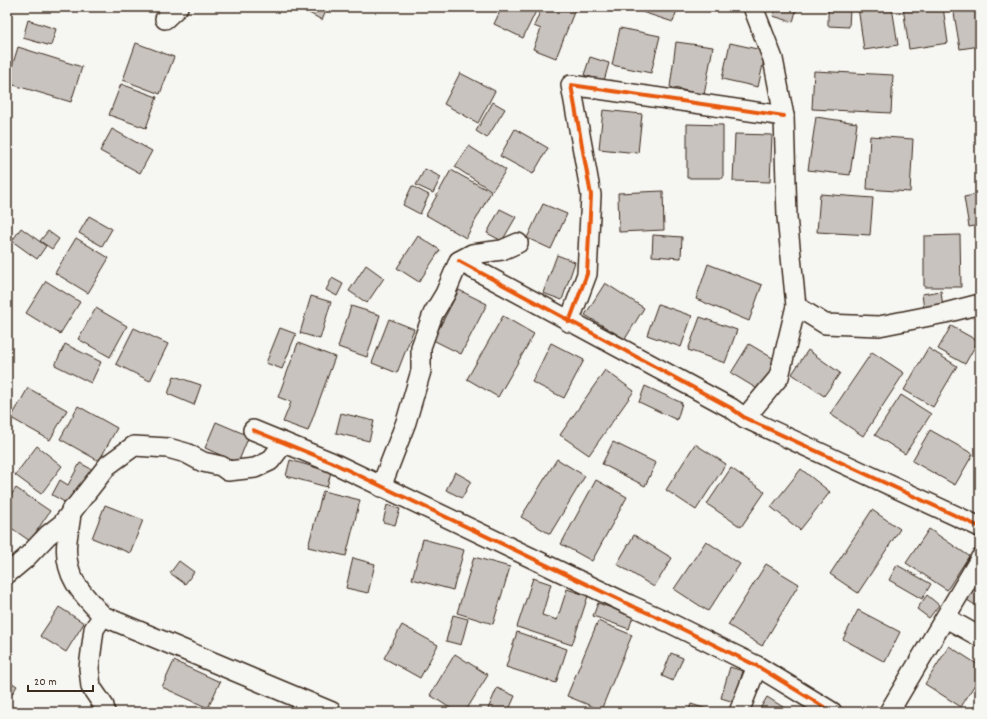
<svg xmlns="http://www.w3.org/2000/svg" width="987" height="719" font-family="Dekko,sans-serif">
<rect width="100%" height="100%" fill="#f6f6f2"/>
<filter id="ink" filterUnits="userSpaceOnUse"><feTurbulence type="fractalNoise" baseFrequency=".025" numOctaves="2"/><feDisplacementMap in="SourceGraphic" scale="8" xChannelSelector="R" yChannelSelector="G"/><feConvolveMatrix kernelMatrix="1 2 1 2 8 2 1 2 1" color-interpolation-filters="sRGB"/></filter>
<g filter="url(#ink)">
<g fill="#c8c3be" stroke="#3b2a1e">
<path d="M298 7H328L322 20Z"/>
<path d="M502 7H538L523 38 494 24Z"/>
<path d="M542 7H576L556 58 533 49 541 29 534 26Z"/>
<path d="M640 7H678L673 22 639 11Z"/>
<path d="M776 7H797L793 22 773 16Z"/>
<path d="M858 7H892L898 45 864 50Z"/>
<path d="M903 7H943L948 43 909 49Z"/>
<path d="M953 7H980V46L960 49Z"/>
<path d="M828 8 850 9 849 27 828 26Z"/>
<path d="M28 20 56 29 51 46 23 38Z"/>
<path d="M620 28 660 36 651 73 612 65Z"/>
<path d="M676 42 713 47 704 95 670 87Z"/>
<path d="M136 43 174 57 160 94 123 80Z"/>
<path d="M730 43 766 51 758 87 722 79Z"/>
<path d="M18 47 82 67 71 102 7 83Z"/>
<path d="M590 57 609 63 604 81 584 75Z"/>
<path d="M814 71 893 75 891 113 812 109Z"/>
<path d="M460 73 495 91 478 123 444 104Z"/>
<path d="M121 84 157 97 146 128 109 115Z"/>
<path d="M493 102 505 109 487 138 476 131Z"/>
<path d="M603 110 642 114 638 153 599 149Z"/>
<path d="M816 117 857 123 850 175 808 170Z"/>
<path d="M687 124 723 125V178H687Z"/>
<path d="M112 129 152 151 140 173 100 151Z"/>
<path d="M515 129 548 148 533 174 500 156Z"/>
<path d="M735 134 772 135 770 182 733 181Z"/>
<path d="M870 136 913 139 910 192 867 189Z"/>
<path d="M469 146 506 170 492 191 455 167Z"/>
<path d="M425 169 441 177 433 193 416 185Z"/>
<path d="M451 170 491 192 466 238 426 215Z"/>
<path d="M412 186 429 195 420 214 403 205Z"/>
<path d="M663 191 664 230 619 232 618 193Z"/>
<path d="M820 194 873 198 870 235 817 232Z"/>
<path d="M980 194V225L969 227 964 197Z"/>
<path d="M543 204 567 214 551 249 527 238Z"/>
<path d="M500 209 516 217 502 241 487 233Z"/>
<path d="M89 216 112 229 102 246 79 233Z"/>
<path d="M21 228 46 246 37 259 12 241Z"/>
<path d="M48 231 59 239 52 249 40 241Z"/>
<path d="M653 235 682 237 681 258 652 256Z"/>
<path d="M960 235 961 287H924V236Z"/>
<path d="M418 236 440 250 419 282 397 268Z"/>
<path d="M76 238 109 258 88 293 55 273Z"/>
<path d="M557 255 575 262 562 300 543 293Z"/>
<path d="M708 264 762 285 749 321 696 299Z"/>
<path d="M366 265 384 278 367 303 349 291Z"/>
<path d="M332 278 343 284 337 296 326 290Z"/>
<path d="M46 281 80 302 60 334 26 313Z"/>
<path d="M605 283 644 308 625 339 585 315Z"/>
<path d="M459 290 487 304 461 354 433 340Z"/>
<path d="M941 291 943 308 924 310 922 294Z"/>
<path d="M311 296 331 302 320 339 300 333Z"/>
<path d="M658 304 692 316 681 347 647 335Z"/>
<path d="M351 306 380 315 367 357 338 347Z"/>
<path d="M96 308 127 326 110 357 78 339Z"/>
<path d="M503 316 534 334 498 397 467 379Z"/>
<path d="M700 317 737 330 725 363 688 350Z"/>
<path d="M389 319 414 329 397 373 372 363Z"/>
<path d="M951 326 978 341 965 364 938 349Z"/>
<path d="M134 328 168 344 150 381 116 364Z"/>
<path d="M280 328 296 334 282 369 266 363Z"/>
<path d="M298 343 335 357 308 431 283 422 291 402 278 397Z"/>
<path d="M551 343 584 360 564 398 532 382Z"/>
<path d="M65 344 101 362 91 383 55 365Z"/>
<path d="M749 344 781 363 764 393 731 373Z"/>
<path d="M928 348 957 366 933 407 904 390Z"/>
<path d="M808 350 840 373 824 396 792 374Z"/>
<path d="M872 352 904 373 863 436 830 414Z"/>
<path d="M605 370 634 391 589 455 560 435Z"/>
<path d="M174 376 201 385 194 405 168 394Z"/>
<path d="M645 386 682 403 677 420 639 402Z"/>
<path d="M28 388 67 410 50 440 11 418Z"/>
<path d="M901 395 931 414 905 454 875 435Z"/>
<path d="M78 406 117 428 99 461 60 439Z"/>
<path d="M341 413 374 421 369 441 336 433Z"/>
<path d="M216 422 249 436 238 463 205 448Z"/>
<path d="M930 430 973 454 955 485 912 461Z"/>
<path d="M613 442 656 463 645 486 602 464Z"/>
<path d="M695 444 726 464 696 510 666 490Z"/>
<path d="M37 446 62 466 41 494 15 475Z"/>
<path d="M557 459 585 476 550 534 521 517Z"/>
<path d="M290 460 331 472 327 487 286 476Z"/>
<path d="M80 463 93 470 72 506 52 495 60 480 68 485Z"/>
<path d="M731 468 765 492 741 527 707 504Z"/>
<path d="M801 469 830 492 800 530 771 507Z"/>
<path d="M455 472 471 481 462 498 446 490Z"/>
<path d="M596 480 627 497 592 561 561 544Z"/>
<path d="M16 488 50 511 30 541 7 525V501Z"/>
<path d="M323 491 360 500 346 556 308 547Z"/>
<path d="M105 505 143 520 130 553 92 538Z"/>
<path d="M387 505 400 509 395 525 383 522Z"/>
<path d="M872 510 900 529 858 593 830 574Z"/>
<path d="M929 529 969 556 947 590 906 563Z"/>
<path d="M634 535 672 558 654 587 617 564Z"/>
<path d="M423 539 464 550 453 590 412 579Z"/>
<path d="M706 541 740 564 708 611 674 589Z"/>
<path d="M474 557 510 567 493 624 457 613Z"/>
<path d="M353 558 375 564 368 593 346 588Z"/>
<path d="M179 561 194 572 185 584 170 573Z"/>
<path d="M766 564 799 584 762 646 728 625Z"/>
<path d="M897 565 931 584 922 599 889 580Z"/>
<path d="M533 578 551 584 542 615 557 620 567 589 588 596 572 645 517 627Z"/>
<path d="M980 578V608L967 600Z"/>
<path d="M927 595 939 605 929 618 917 609Z"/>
<path d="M598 603 633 616 629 629 593 616Z"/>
<path d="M59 607 84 623 66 652 40 636Z"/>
<path d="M858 610 900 632 885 662 843 639Z"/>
<path d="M453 615 468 619 461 645 446 641Z"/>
<path d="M598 621 632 635 601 710 567 696Z"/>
<path d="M402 625 438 645 420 678 384 658Z"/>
<path d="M517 632 567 649 556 683 506 667Z"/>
<path d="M949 646 980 666V676L961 707 925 684Z"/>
<path d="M671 653 683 658 673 681 662 676Z"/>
<path d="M455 654 488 675 465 712H456L430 695Z"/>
<path d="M174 661 220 682 208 708 162 687Z"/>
<path d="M730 667 743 671 734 702 721 698Z"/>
<path d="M7 680 17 686 7 702Z"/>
<path d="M497 688 515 696 508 712H495L488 709Z"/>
<path d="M767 697 791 712H758Z"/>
<path d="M691 704 716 712H688Z"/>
<path d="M577 710 591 712H577Z"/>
</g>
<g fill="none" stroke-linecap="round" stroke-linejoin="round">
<g stroke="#3b2a1e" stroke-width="22">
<g id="street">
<path d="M165 19 178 7"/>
<path d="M459 261 731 408 745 418 980 527"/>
<path d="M796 306 825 324 879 326 945 313 980 304"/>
<path d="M569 322 587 274 591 195 571 85 784 116"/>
<path d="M745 418 779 377 796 306 787 217 784 116 773 59 753 7"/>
<path d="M253 430 331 462 630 605 668 622 757 666 832 712"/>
<path d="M381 487 406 422 421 371V347L433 314 445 294 459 261 472 254 502 250 518 243"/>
<path d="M71 510C71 521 68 530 67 541 63 575 81 593 103 616L332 712"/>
<path d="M7 574 25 559 48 535 62 524 108 465 134 446 168 448 186 453 203 462 221 466 228 471 255 468 270 461 284 443"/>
<path d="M103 616 94 629 89 668 91 687 104 706 105 712"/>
<path d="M946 618 980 637"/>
<path d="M739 712 757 666"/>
<path d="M889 712 980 559"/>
</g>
</g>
<use href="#street" stroke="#f6f6f2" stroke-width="19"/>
<g stroke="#f6f6f2" stroke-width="6">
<g id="cycleway">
<path d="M459 261 731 408 745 418 980 527"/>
<path d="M569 322 587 274 591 195 571 85 784 116"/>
<path d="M253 430 331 462 630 605 668 622 757 666 832 712"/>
</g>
</g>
<use href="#cycleway" stroke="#e8590c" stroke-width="4"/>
</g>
</g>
<rect width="987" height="719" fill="none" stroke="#f6f6f2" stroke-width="24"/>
<rect x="12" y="12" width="963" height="695" fill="none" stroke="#3b2a1e" stroke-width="1.5" filter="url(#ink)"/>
<path d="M28 685v6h65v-6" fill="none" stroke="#3b2a1e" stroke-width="2"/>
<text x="34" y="685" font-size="12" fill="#3b2a1e" stroke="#f6f6f2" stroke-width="3" paint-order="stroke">20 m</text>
</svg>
